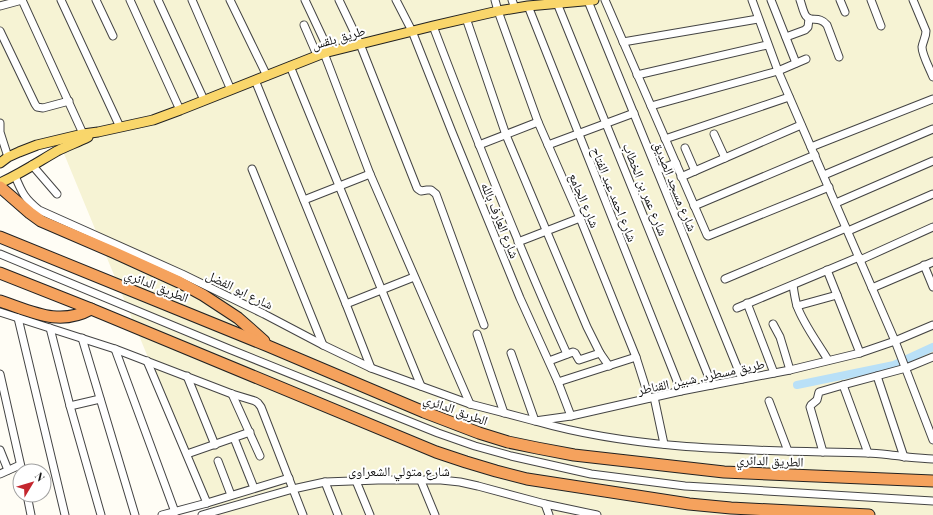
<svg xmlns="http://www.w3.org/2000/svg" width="933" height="515" font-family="'Playfair Display','Noto Naskh Arabic',serif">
<rect width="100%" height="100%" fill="#fffdf5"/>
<path fill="#f6f3d4" d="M0 0H933V515H213L60 144 0 161Z"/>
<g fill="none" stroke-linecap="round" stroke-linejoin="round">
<path stroke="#b9e0f7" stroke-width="8" d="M797 385 894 365 933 347"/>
<g stroke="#444" stroke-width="9">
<g id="minor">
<path d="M22 0 85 138"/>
<path d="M61 0 120 127"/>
<path d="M96 0 113 36"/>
<path d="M130 0 180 110"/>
<path d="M158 0 204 100"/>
<path d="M192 0 231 90"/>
<path d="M230 0 267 76"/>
<path d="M305 0 329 51"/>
<path d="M339 0 360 44 417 188 418 189 421 191 427 190H431L436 194 484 325"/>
<path d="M396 0 412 31 452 132 520 298 558 382 571 416"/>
<path d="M495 0 498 11 538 122 580 218 636 357 649 398"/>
<path d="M512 0 515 8"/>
<path d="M605 0 707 235 708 236 829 187"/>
<path d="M752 0 778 71 895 341 933 440"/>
<path d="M771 0 796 63"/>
<path d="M800 0C802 5 803 12 806 16 811 23 819 15 827 25L839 57"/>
<path d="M840 0 845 12"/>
<path d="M871 0 881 26"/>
<path d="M913 0 926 31C926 37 923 41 922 47 922 55 930 69 933 77"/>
<path d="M588 1 742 379"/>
<path d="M557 3 712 385"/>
<path d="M0 6 22 0"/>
<path d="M528 6 681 391"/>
<path d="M466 18 506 135 587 327 600 353 609 366"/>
<path d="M304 25 317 55"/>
<path d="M433 26C475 136 518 246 567 354"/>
<path d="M0 31 35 104 37 107 43 108 69 101"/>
<path d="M786 37 805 30 808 27 809 19"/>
<path d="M623 42 758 19"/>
<path d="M324 53 370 174 470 404"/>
<path d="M290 66 421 386"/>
<path d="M637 75 767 45"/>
<path d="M255 80 346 304 371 368"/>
<path d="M651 106 778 71 806 59"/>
<path d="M0 123V132L8 157"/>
<path d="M714 134 725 158"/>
<path d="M665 139 789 97"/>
<path d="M479 145 538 122"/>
<path d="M548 145 634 113"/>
<path d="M811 147 933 99"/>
<path d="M685 148 695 171"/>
<path d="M32 165 57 194"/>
<path d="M252 169 323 345"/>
<path d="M657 170 676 163"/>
<path d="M824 175 933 129"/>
<path d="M15 176C22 193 25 199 39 210L182 274 264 314 323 345 371 368 470 404 535 421 571 416 681 391 790 370 860 353 895 341 933 325"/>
<path d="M681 177 801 125"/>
<path d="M304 200 370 174"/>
<path d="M836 203 933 161"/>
<path d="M694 206 815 155"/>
<path d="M848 231 933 194"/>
<path d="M518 242 580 218"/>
<path d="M0 254 229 349 438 433 475 446 511 456 591 474 685 486 933 501"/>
<path d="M860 260 933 227"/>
<path d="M924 265 933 287"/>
<path d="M827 270 860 353"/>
<path d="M725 279 846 228"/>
<path d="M793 285C794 292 795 299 797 306 804 325 818 343 828 360"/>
<path d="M872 288 933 262"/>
<path d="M747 303 774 373"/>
<path d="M346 304 414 277"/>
<path d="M797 306 837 295"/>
<path d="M737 308 859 257"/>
<path d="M0 312 115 349 232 394 255 401 258 403 261 407 303 515"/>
<path d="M18 318 65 515"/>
<path d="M773 324 780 337 790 370"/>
<path d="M50 328 70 406 101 515"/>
<path d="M477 334 504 413"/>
<path d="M82 338 135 515"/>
<path d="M115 349 175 512"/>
<path d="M511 353 535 421C643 452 756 450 867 453 878 453 889 455 900 456 911 458 922 458 933 459"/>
<path d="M147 361 207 503"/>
<path d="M549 361 573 352 575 353 579 360 600 353"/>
<path d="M0 374 22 471"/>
<path d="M187 376 215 445"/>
<path d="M877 376 904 457"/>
<path d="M558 382 636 357"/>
<path d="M843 385 868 453"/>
<path d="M232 394 260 456"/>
<path d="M654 397 664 444"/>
<path d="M769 401 788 451"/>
<path d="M70 406 100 399"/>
<path d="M234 438 254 488"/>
<path d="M0 450 8 470"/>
<path d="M823 452 810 407 811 405 817 400 819 392 843 385 906 368 933 357"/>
<path d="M187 454 250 432"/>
<path d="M218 461 231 495"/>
<path d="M0 474 20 465"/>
<path d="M356 481 370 515"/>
<path d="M421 481 435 515"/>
<path d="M325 482 338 515"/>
<path d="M27 495 31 515"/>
<path d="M545 504 549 515"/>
<path d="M162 515 207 503 289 478"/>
<path d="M202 515 293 489 325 482 378 480H441L460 482 478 486 545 504 597 515"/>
</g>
</g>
<g stroke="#222" stroke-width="11">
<g id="major">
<path d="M0 163 8 157 19 152 37 145 83 134 98 132 153 120 180 110 324 53 433 26 498 11 528 6 594 0"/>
<path d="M0 183C20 174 38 162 57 151 67 146 78 142 88 137"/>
</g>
</g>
<g stroke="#222" stroke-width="13">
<g id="highway">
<path d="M0 187 30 213 41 221 113 252 179 282 203 295 238 318 264 341"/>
<path d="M0 237 268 346 424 412 479 433 508 442 537 448 574 455 724 472 933 481"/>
<path d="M0 273 91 309 436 452 466 462 496 471 527 479 689 504 731 508 869 515"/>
<path d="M0 301C31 311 59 327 91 309"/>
</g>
</g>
<use href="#minor" stroke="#fff" stroke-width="7"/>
<use href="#major" stroke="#f9d66b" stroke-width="9"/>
<use href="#highway" stroke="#f5a25d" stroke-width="11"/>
</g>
<g text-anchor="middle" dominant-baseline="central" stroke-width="4" stroke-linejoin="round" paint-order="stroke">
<g font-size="13" fill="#111" stroke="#fff">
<text transform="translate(338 37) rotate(-16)">طريق بلقس</text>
<text transform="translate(676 186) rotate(68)">شارع مسجد الصديق</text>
<text transform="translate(646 189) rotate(68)">شارع عمر بن الخطاب</text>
<text transform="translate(615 194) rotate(68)">شارع احمد عبد الفتاح</text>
<text transform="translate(585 200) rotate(67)">شارع الجامع</text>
<text transform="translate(501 220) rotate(68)">شارع العارف بالله</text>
<text transform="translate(157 285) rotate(22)">الطريق الدائري</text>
<text transform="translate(240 289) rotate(26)">شارع ابو الفضل</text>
<text transform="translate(701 376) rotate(-12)">طريق مسطرد, شبين القناطر</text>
<text transform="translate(456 409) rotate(20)">الطريق الدائري</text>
<text transform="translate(770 460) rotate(2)">الطريق الدائري</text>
<text x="399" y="470">شارع متولي الشعراوى</text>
</g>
</g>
<g transform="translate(32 483) rotate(52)"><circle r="19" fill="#ffffff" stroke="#a0a0a0"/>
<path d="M0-3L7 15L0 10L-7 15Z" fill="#c4262e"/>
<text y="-6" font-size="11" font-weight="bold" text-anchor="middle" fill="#111111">N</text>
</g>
</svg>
